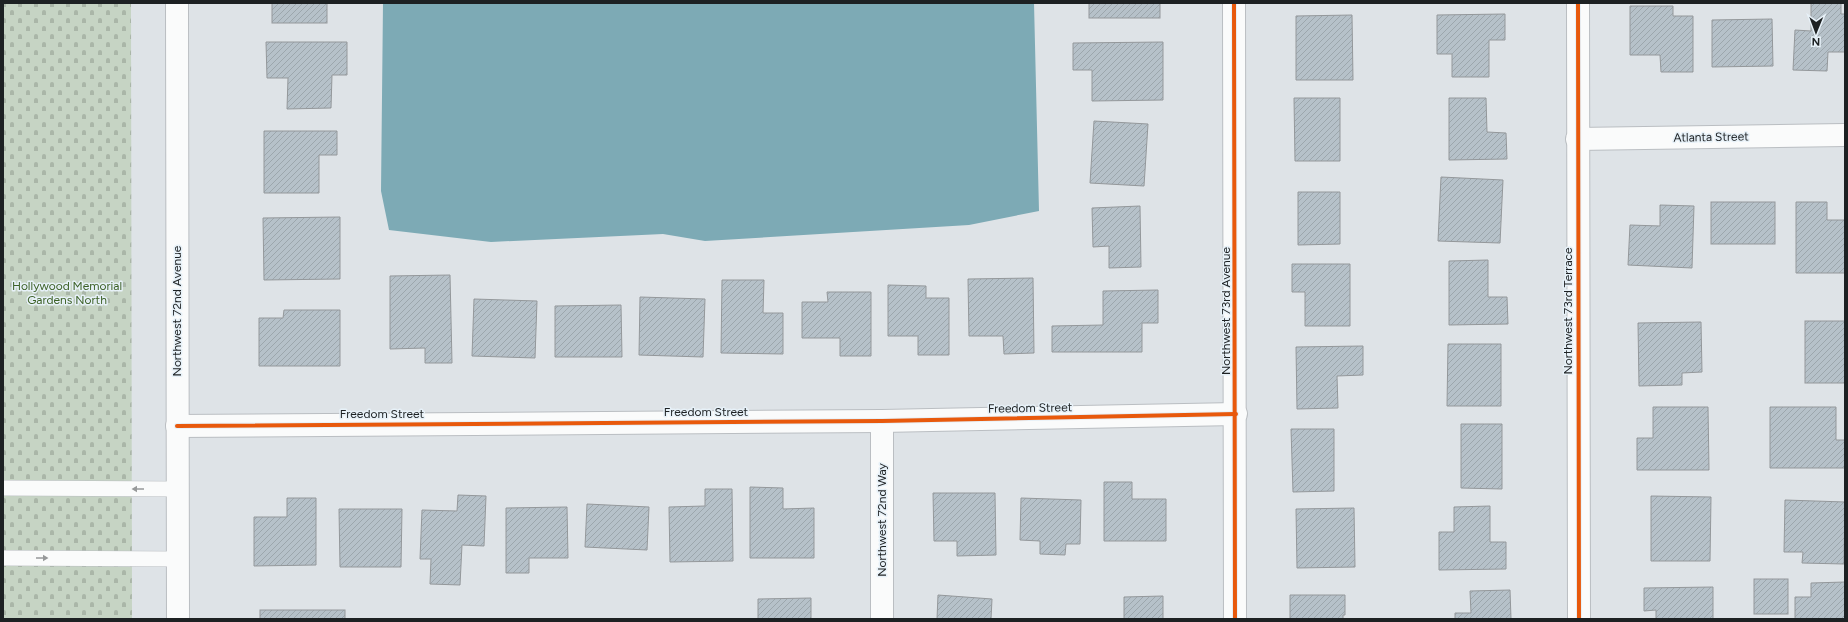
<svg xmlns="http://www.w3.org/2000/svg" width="1848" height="622" font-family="Figtree,sans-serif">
<defs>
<pattern id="cemetery-stones" width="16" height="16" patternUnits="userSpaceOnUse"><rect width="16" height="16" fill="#c6d4c4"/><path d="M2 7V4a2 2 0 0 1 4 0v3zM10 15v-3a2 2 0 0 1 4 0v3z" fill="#aab6a8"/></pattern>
<pattern id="building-hatch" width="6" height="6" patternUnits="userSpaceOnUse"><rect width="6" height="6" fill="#b6c1c9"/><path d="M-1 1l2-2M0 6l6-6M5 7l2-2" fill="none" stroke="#9ca6ac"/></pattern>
</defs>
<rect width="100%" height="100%" fill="#dee3e7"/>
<path fill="url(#cemetery-stones)" d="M3 3H131L132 619H3Z"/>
<path fill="#7daab5" d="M383 3H1034L1039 211 969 225 705 241 663 234 491 242 389 230 381 191Z"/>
<g fill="url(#building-hatch)" stroke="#94989b">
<rect x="272" y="3" width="55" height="20"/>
<rect x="1089" y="3" width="71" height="15"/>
<path d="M1811 3H1841V14H1845V52H1828L1827 71 1793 70 1795 30 1811 31Z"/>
<path d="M1630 6H1673V16H1693V72H1661L1660 55H1630Z"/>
<path d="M1505 14V40H1489V77H1452V54H1437V15Z"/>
<path d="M1352 15 1353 80H1296V16Z"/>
<path d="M1772 19 1773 66 1712 67V20Z"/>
<path d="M266 42H347V75H332L331 108 287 109 288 78H267Z"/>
<path d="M1163 42V100L1092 101V70H1073V43Z"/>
<path d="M1294 98H1340V161H1295Z"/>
<path d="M1449 98H1486L1487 132 1506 133 1507 159 1449 160Z"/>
<path d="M1094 121 1148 124 1144 186 1090 183Z"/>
<path d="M264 131H337V155H319V193H264Z"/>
<path d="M1441 177 1503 180 1500 243 1438 241Z"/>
<path d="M1298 192H1340V244L1298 245Z"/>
<rect x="1711" y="202" width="64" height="42"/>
<path d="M1796 202H1827V220H1845V273H1796Z"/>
<path d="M1660 205 1694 206 1692 268 1628 265 1630 225 1660 226Z"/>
<path d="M1140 206 1141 267 1109 268V246L1093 247 1092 208Z"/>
<path d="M340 217V279L264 280 263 218Z"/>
<path d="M1488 260V297H1507L1508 324 1449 325V261Z"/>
<path d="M1292 264H1350V326H1305V292H1292Z"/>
<path d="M450 275 452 363H425V348L390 349V276Z"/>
<path d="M1033 278 1034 353 1004 354 1003 336H969L968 279Z"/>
<path d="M722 280H764L763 313H783V354L721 353Z"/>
<path d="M888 285 926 286V298H949V355H918V336H888Z"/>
<path d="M1158 290V323H1142V352H1052V326L1103 325V291Z"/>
<path d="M827 292H871V356H840V338H802V302H828Z"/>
<path d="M640 297 705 299 703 357 639 355Z"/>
<path d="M474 299 537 301 535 358 472 356Z"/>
<path d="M621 305 622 357H555V306Z"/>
<path d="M284 310H340V366H259V318H283Z"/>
<rect x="1805" y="321" width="40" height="62"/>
<path d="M1701 322 1702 372 1682 373V385L1639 386 1638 323Z"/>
<path d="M1448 344H1501V406H1447Z"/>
<path d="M1363 346V375L1337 376 1338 408 1297 409 1296 347Z"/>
<path d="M1653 407H1708L1709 470H1637V438H1653Z"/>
<path d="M1770 407H1836V440H1845V468H1770Z"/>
<path d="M1461 424H1502V489L1461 488Z"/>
<path d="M1291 429H1334V491L1293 492Z"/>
<path d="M1104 482H1132V499H1166V541H1104Z"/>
<path d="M750 487 783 488V509L814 508V558H750Z"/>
<path d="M705 489H732L733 561 670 562 669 507 705 506Z"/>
<path d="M933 493H995L996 555 957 556V541H934Z"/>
<path d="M458 495 486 496 484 546 462 545 460 585 430 584 431 559H420L422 510 457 511Z"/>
<path d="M1651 496 1711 497 1710 561H1651Z"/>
<path d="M287 498H316V565L254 566V517H287Z"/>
<path d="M1021 498 1081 500 1080 544H1066L1065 555 1040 554V541L1020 540Z"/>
<path d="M1785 500 1845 502 1844 564 1802 563 1803 552H1784Z"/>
<path d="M587 504 649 507 647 550 585 547Z"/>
<path d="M1490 506V542H1506V569L1439 570V532H1454V507Z"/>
<path d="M567 507 568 558H529V573H506V508Z"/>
<path d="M1354 508 1355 567 1297 568 1296 509Z"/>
<path d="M339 509H402L401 567H340Z"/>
<rect x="1754" y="579" width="34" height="35"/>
<path d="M1845 582V619H1795V597H1811V583Z"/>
<path d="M1713 587V619H1656V610L1644 611V588Z"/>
<path d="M1510 590 1511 619H1455V613H1471L1470 591Z"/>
<path d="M938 595 992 599 991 619H937Z"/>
<path d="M1290 595H1345V615H1343V619H1290Z"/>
<path d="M1163 596V619H1124V597Z"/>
<path d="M811 598V619H758V599Z"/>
<rect x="260" y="610" width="85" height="9"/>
</g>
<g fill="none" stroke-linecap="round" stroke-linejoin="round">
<g stroke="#babec2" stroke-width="16">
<g id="lane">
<path d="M3 488 177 489"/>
<path d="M3 558 178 559"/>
</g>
</g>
<g stroke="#babec2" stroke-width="24">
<g id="street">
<path d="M1234 3 1235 619"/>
<path d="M1578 3 1579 619"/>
<path d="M1577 139 1845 135"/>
<path d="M882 421V619"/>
<path d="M177 426 882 421 1236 414"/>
</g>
</g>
<g stroke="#babec2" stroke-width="24">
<path id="secondary" d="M177 3 178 619"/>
</g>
<use href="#lane" stroke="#fafbfb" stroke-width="15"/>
<use href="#street" stroke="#fafbfb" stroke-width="22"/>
<use href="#secondary" stroke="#fafbfb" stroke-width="22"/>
<g stroke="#e7f1f8" stroke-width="6">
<g id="cycleway">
<path d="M1234 3 1235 619"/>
<path d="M1578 3 1579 619"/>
<path d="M177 426 882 421 1236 414"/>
</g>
</g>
<use href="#cycleway" stroke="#e8590c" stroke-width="4"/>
</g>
<defs><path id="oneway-solid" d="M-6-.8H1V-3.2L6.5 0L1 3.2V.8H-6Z"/></defs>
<g fill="#97999a">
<use href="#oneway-solid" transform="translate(138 489) rotate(-180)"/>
<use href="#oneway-solid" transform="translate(42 558)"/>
</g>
<g text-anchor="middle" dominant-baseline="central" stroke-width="3" stroke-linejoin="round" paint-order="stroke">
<g font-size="12" fill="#1d2123" stroke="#e7f1f8">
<text transform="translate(1711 137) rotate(-1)">Atlanta Street</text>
<text transform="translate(177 311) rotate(-90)">Northwest 72nd Avenue</text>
<text transform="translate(1226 311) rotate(-90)">Northwest 73rd Avenue</text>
<text transform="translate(1568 311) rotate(-90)">Northwest 73rd Terrace</text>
<text transform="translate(1030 408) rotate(-1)">Freedom Street</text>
<text x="706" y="412">Freedom Street</text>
<text x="382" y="414">Freedom Street</text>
<text transform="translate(882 520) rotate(-90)">Northwest 72nd Way</text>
</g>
<g font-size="12" fill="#3d6127" stroke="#e7f1f8">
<text x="67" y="286">Hollywood Memorial<tspan x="67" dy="14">Gardens North</tspan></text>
</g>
</g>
<rect width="1848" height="622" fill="none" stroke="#1d2123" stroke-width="8"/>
<g transform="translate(1816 32) rotate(181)" stroke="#e7f1f8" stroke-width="3" paint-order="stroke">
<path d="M0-3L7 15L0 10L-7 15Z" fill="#1d2123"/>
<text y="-6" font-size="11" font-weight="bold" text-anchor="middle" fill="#1d2123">N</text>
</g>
</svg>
